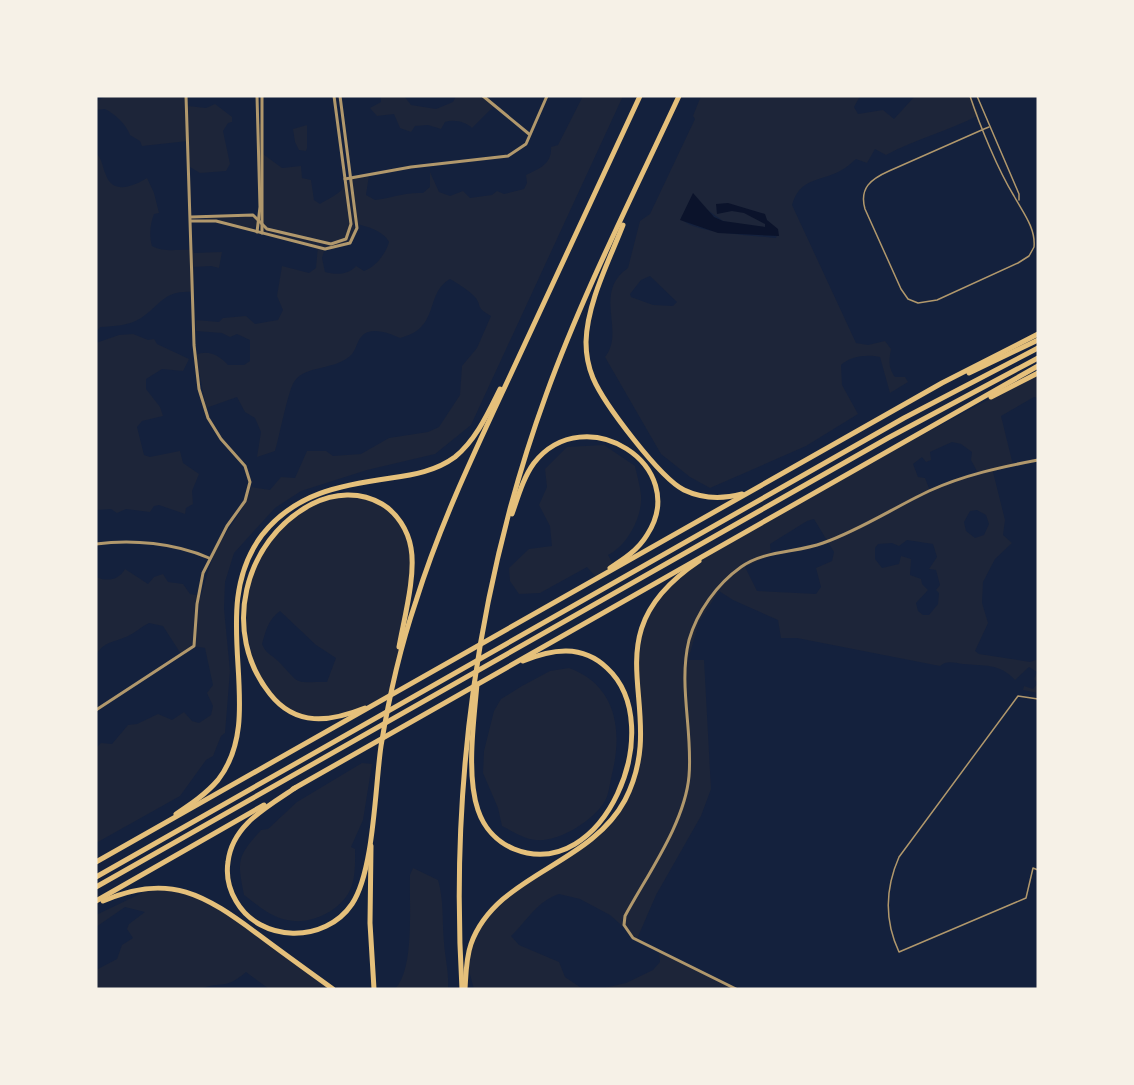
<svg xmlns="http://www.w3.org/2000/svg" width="1134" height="1085" font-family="Cabin,sans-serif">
<rect width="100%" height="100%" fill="#14213d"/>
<g fill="#1d2539" fill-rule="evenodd">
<path d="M107 96H187L188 106 206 108 215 104 232 117V122L228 123 223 131 230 164 226 171 200 173 190 167 188 141 142 146 140 141 130 135C126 124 115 114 105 109L96 110V101Z"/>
<path d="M381 96H404L411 105 436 109 453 102 456 96H483L494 106 472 128C466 122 454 119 445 122L441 129 428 125 415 126 411 132 400 128 394 114 377 116 370 108 381 102Z"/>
<path d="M583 96H623L471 425 435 454 367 470 301 491 275 508 234 553 225 582 224 609 230 671 225 733 221 736 213 756 206 760 180 796 96 843V748L101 743 112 744 128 725 137 724 158 714 172 720 184 712 192 721 199 723 211 715 213 706 207 693 213 685 205 648 193 646 181 654 163 626 149 623C139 628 133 635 123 638 110 643 103 643 96 655V577C107 582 119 580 125 569L148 584 154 577 163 574 168 582 183 584 190 594 201 596C206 579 210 562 218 546 229 526 245 510 251 487L270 490 281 477 295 478 307 451H326L333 456 361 454 389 438 428 432 439 427 460 395 462 366 477 348 491 316C474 306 483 307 475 297 471 292 456 282 450 279 424 294 441 328 400 338 390 334 379 329 368 332 357 336 358 347 352 354 337 371 305 364 294 382 288 391 279 438 275 451L257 457 261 432 255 418 245 412 237 397 206 408 196 355C208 349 220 356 228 365H244L250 361V340L237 334 230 337 222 333 196 331V320L219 322 223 318 246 316 255 324 278 320 283 310 277 296 282 266 309 273 316 268 318 246 260 232 257 124H262L263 154 282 168 301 166 302 178 311 180 314 200 320 204C332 196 346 193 346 177L369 175 366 195 375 200C392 198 405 192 423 193L430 187V172L439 192 450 196 463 191 470 198 492 195 497 191 504 194 524 189 527 183 526 175C540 168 552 164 551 147L558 145ZM354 224C365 225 384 231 389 242 386 253 376 267 364 271L356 266C349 275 335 275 325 272L322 258 325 248 349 242 355 231Z"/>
<path d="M701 96H860L854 107 858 114 883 110 894 119 915 96H971L979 115C948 131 916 139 886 155L875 149 867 163 856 159C851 163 846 168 840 171 818 182 800 178 792 205L856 343 868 345 885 341 891 349C889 361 888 367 895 377H905L908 382 890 393 880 357C867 354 850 356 841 365L842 385 858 414 806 446 710 488 690 477 661 454 605 357C626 331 592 293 628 268L640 221 650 214 695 119 693 116ZM692 199 723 221 777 235 776 238C758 236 689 233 681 218ZM650 276 677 302 673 306 653 305 631 297 630 294 641 280Z"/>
<path d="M307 125V148L306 151 299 150 295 142 293 129Z"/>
<path d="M96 153C103 160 102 167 106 175 113 196 136 185 147 178L154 193 159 213 154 214C150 224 149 236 152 246 166 253 177 249 193 250L194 253 222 252 219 268 211 266 194 267V292C163 290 162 304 141 318 128 326 115 326 100 327L96 332Z"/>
<path d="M253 215 258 218 257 225 252 230 206 220V216Z"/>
<path d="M133 334 148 340 154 339 157 344 189 359 183 371 162 369 146 379V389L160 407 163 416 142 421 137 427 144 455 150 457 180 451 183 463 199 474 192 491 193 504 186 508 185 514 159 505 154 506 150 512 126 509 117 513 111 509 96 510V343L119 335Z"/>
<path d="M1038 374V398L1034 397 1001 416 1013 465 993 472 1005 520 1003 535 1012 543 995 559 983 582 982 603 988 623 975 651 979 654 1030 662 1038 659V693L1023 690 1024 686 1033 689 1038 683 1034 679 1037 672 1029 667 1015 680C1000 663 983 666 963 664 954 663 947 660 940 666L797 638H781L778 620 733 600 719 591 699 622 688 660H704L711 789 701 816 656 895 637 939 610 915 580 899 559 894C537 901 527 921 511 936L519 945 559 962 565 977 583 989H474C472 981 468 970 469 962 474 890 573 872 611 822 666 752 622 689 648 616 651 607 659 595 665 589 701 554 750 532 793 508 874 461 955 416 1038 374ZM952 442 961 444 972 452 971 460 978 473 930 491 925 478 918 477 913 464 922 457 926 462 931 460 930 452ZM977 510 986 515 989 524 984 535 975 538 966 531 964 522 970 511ZM814 519 834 552 832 561 816 568 821 587 816 594 757 591 745 567 771 555 770 544 807 521ZM907 540 933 544 937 557 929 569 936 570 940 585 936 590 939 593 938 604 929 615H923L918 611 916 603 928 590 922 584 921 579 910 575 911 559 901 556 899 564 882 568 875 559V548L878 544 892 543 899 546Z"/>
<path d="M604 445 635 466C637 476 640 485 641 495 643 516 627 546 608 555L614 566 597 578 587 567 540 593 519 594 510 581 509 568 529 549 552 546 550 526 539 505 547 487 545 469 567 447Z"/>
<path d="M330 497C342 497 359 494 371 498 442 516 398 648 389 697 371 706 344 717 324 719 318 720 311 717 306 716 247 703 234 605 258 559 274 529 300 511 330 497ZM280 611 316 645 336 658 327 682C292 682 302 686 278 661 271 654 266 654 262 644 266 630 268 620 280 611Z"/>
<path d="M569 668C616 685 623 730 612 774 610 782 609 794 605 801 593 821 559 842 536 840 524 839 512 831 502 826L498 808 483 773 484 751 494 711 501 699 522 686 550 671Z"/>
<path d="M362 763 372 764 363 820 351 847 355 849C355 864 356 881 348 894 336 913 309 925 287 920 271 917 257 905 244 895 237 859 237 857 261 830L268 829 297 802Z"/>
<path d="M413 868 438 880C444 900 442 921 444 942 445 958 449 972 448 989H395C415 969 409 904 410 875Z"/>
<path d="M153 888 208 899 334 989H269L246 972C224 991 223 980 200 989H96V970L117 959 122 945 133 938 127 929 129 924 145 912 125 907 96 927V915L142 893V890Z"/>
<path d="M659 951 727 985 738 989H600L626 983 653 970 660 962Z"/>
</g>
<path fill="#0b132b" d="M693 193 714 217 723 221 765 227V224L744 213 732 211 717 214 716 204 728 203 765 214 767 220 778 229 779 236 718 233 680 220Z"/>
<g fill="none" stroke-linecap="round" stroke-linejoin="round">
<g stroke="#b1986c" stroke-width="1.5">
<path d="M970 96C980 126 998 170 1014 196 1022 211 1036 228 1034 247L1029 256 1018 263 937 300 918 303 908 299 901 289 865 209C859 188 871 179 889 171L984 129 989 127"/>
<path d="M977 96 1019 194V200"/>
<path d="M1038 699 1018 696 899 857C885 889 884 920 899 952L1026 898 1033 868 1038 870"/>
</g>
<g stroke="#b1986c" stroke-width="3">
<path d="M257 96 260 207 257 232"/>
<path d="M262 96V233"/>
<path d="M483 96 529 134"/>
<path d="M345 179 411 167 508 156 526 144 547 96"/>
<path d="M191 217 253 215 267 229 331 244 346 239 351 224 334 96"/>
<path d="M191 221H216L325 249 350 243 357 228 340 96"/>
<path d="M96 544C132 539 175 543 209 558"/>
<path d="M96 710 194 646 197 604 203 573 227 526 245 501 250 482 245 466 221 439 208 418 199 389 194 345 186 96"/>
<path d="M736 989 633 938 624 925 625 916C647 875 685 823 689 776 693 731 678 685 689 640 697 612 717 584 741 567 765 550 796 553 823 543 860 530 893 508 929 491 964 475 1001 467 1038 460"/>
</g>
<g stroke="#e5c07b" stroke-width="5">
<path d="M623 225C609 261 587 303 586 342 586 354 588 366 593 378 604 404 660 478 684 490 703 499 723 499 742 494"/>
<path d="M969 373 1038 340"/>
<path d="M991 397 1038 373"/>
<path d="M512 514C518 497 523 478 534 463 585 398 692 466 647 535 638 550 624 559 610 568"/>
<path d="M477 684C474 720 466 775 478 810 484 828 497 842 514 849 603 885 670 726 607 668 582 644 552 649 523 661"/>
<path d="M365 708C330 722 296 727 270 694 221 633 243 540 312 504 334 493 360 491 382 504 397 513 408 530 411 548 416 575 404 619 399 647"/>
<path d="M295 788C267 807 232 825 228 862 226 875 229 889 236 901 260 943 325 944 352 904 374 871 375 787 381 746 389 697 400 648 416 601 440 524 475 451 509 378 553 284 596 190 640 96"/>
<path d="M293 789 1038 366"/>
<path d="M176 814C191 804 206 794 218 780 270 713 204 612 262 535 295 493 341 485 391 478 413 475 436 471 455 457 476 440 488 413 500 389"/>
<path d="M371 846 370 923 374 989"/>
<path d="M96 862 942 383 1038 334"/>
<path d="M96 877 904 418 1038 348"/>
<path d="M96 887 888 438 1038 358"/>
<path d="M96 901 264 805"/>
<path d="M103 901C170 872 205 895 259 935 283 953 308 971 333 989"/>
<path d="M462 989C450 788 477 585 546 395 583 293 633 195 679 96"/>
<path d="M465 989C466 974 466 958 471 944 496 874 590 866 625 800 673 707 584 638 699 561"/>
</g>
</g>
<rect width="1134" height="1085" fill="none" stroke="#f6f1e7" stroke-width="195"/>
</svg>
